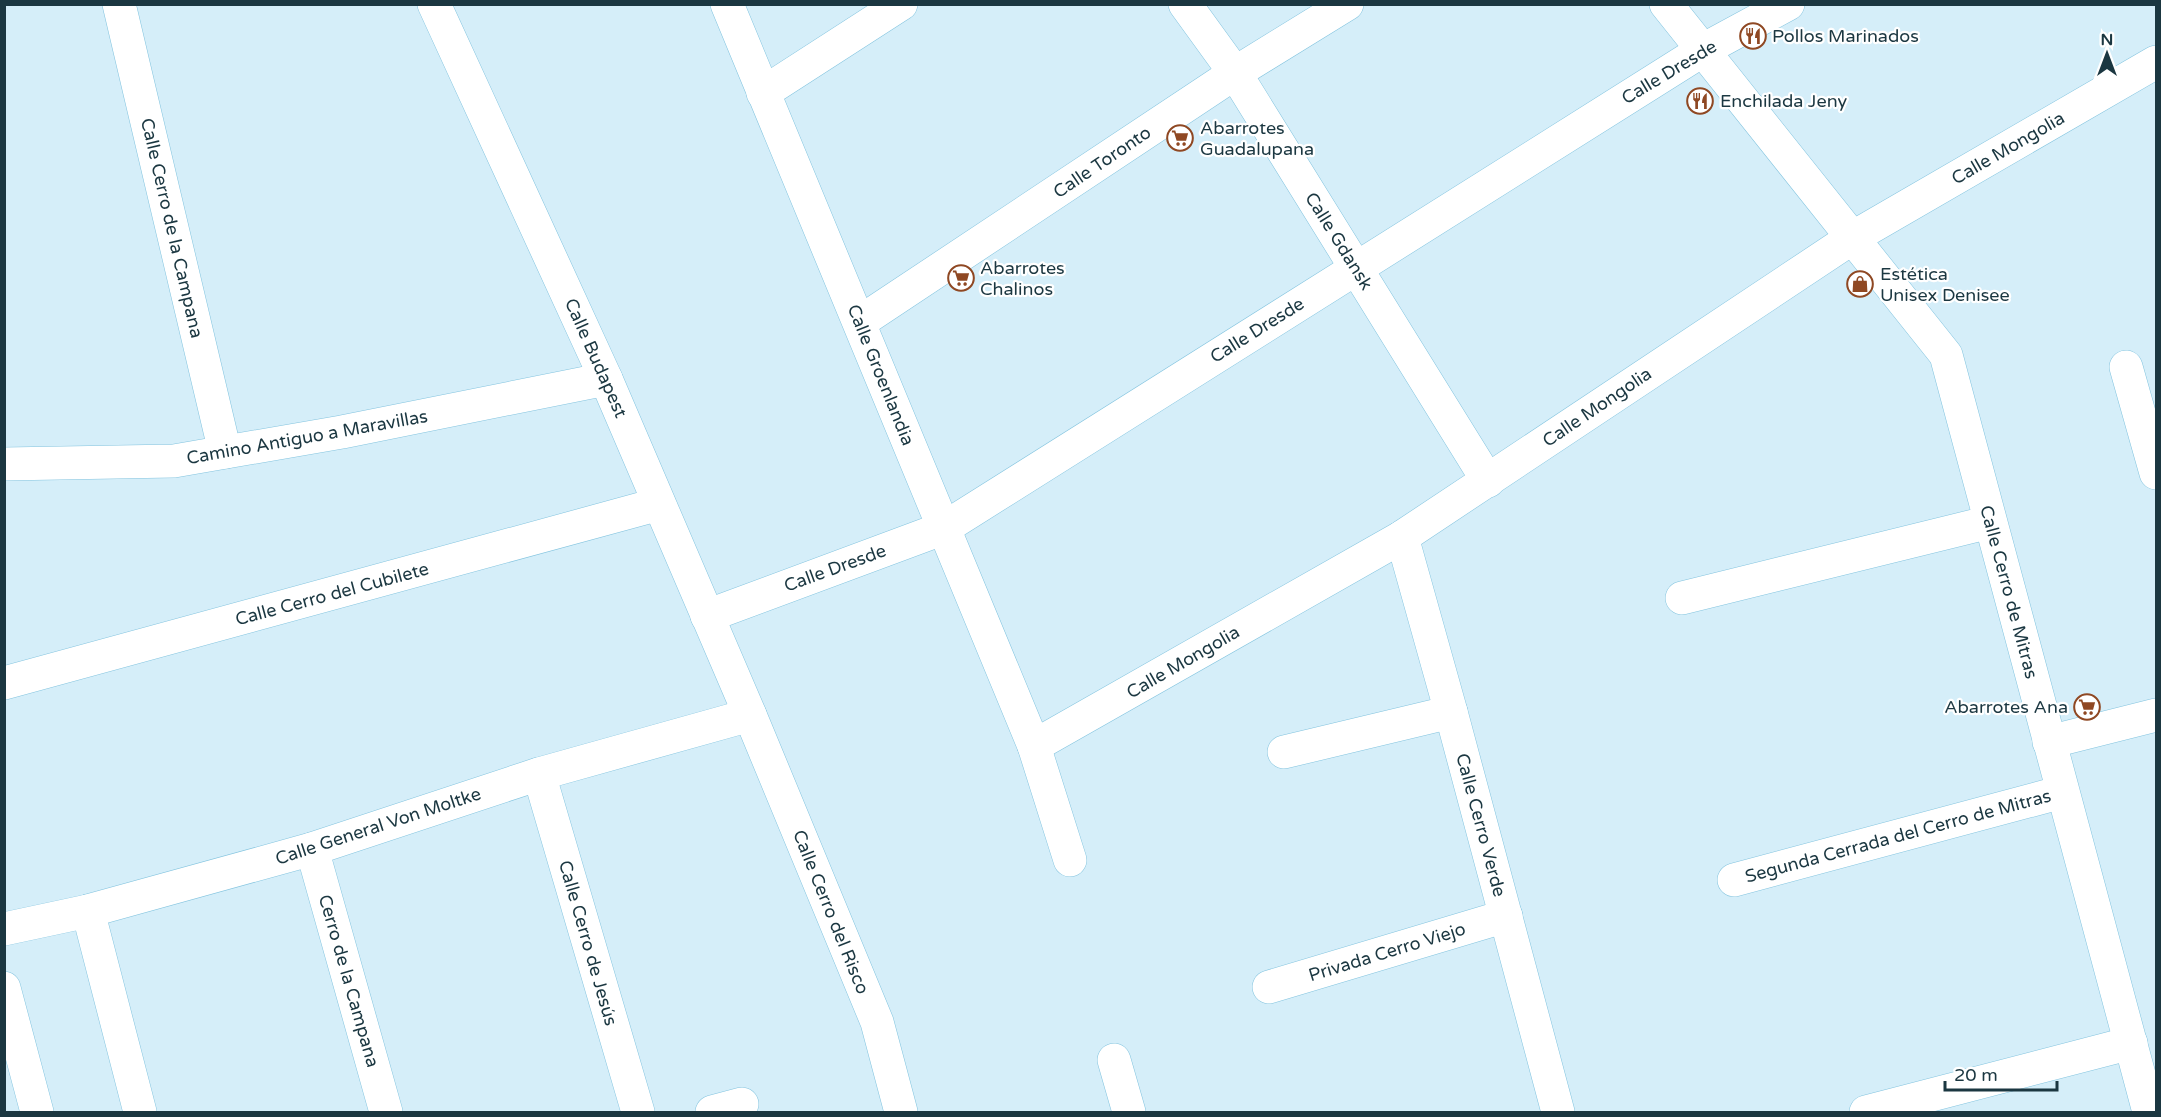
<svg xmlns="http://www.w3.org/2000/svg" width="2161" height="1117" font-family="'Varela Round',sans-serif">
<rect width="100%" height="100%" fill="#d5eef9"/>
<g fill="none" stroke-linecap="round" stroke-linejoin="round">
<g stroke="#83c4df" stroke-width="34">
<g id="street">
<path d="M119 4 225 452"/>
<path d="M434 4 606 379 750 715 877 1022 901 1112"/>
<path d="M727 4 1034 746 1070 860"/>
<path d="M1185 4 1235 73 1488 481"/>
<path d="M1666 4 1946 355 2149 1112"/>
<path d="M763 93 901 4"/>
<path d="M860 322 1235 73 1347 4"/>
<path d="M2126 367 2156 473"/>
<path d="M4 464 174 461 342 432 606 379"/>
<path d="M1402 537 1451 712 1558 1112"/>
<path d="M1682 598 1990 522"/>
<path d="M707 616 944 528 1703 50 1788 4"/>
<path d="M4 683 659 504"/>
<path d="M2049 742 2156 715"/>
<path d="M1034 746 1402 537 1852 238 2156 62"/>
<path d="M1284 752 1451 712"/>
<path d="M539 774 638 1112"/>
<path d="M312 849 386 1112"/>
<path d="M1734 880 2062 792"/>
<path d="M88 911 140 1112"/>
<path d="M4 929 88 911 312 849 539 774 750 715"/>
<path d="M1269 987 1506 916"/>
<path d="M4 988 37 1112"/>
<path d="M1114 1060 1129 1112"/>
<path d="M712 1112 742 1104"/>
<path d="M1866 1112 2131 1043"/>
</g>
</g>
<use href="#street" stroke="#fff" stroke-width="33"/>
</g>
<defs>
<g id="restaurant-ring" transform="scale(1.35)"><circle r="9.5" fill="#fff" stroke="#8f4823" stroke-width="1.5"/><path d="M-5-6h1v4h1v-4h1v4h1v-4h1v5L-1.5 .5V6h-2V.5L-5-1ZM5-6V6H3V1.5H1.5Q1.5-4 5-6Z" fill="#8f4823"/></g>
<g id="supermarket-ring" transform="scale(1.35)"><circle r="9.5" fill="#fff" stroke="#8f4823" stroke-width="1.5"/><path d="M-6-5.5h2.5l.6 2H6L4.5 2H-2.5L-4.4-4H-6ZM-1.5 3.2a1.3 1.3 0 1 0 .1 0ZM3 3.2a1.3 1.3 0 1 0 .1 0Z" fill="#8f4823"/></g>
<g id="shop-ring" transform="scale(1.35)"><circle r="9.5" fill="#fff" stroke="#8f4823" stroke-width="1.5"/><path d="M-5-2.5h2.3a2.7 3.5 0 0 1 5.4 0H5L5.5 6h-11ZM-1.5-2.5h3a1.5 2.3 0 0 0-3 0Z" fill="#8f4823"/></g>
</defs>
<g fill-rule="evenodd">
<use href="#restaurant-ring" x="1753" y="36"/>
<use href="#restaurant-ring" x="1700" y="101"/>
<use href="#supermarket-ring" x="1180" y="138"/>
<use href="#supermarket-ring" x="961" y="278"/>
<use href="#shop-ring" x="1860" y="284"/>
<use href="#supermarket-ring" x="2087" y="707"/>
</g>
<g text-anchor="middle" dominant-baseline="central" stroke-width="4.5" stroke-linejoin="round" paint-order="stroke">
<g font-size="18" fill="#1b3741" stroke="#fff" text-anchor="start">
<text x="1772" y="36">Pollos Marinados</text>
<text x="1720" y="101">Enchilada Jeny</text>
<text x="1200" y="128">Abarrotes<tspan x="1200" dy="21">Guadalupana</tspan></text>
<text x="980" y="268">Abarrotes<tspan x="980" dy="21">Chalinos</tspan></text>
<text x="1880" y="274">Estética<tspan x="1880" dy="21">Unisex Denisee</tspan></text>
<text x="2068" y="707" text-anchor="end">Abarrotes Ana</text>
</g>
<g font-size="18" fill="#1b3741" stroke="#fff">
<text transform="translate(1669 72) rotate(-31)">Calle Dresde</text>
<text transform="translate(2008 148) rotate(-30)">Calle Mongolia</text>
<text transform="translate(1102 162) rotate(-34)">Calle Toronto</text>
<text transform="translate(172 228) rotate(77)">Calle Cerro de la Campana</text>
<text transform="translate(1339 241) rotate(58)">Calle Gdansk</text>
<text transform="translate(1257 330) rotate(-32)">Calle Dresde</text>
<text transform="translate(596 358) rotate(66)">Calle Budapest</text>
<text transform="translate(881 375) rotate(68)">Calle Groenlandia</text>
<text transform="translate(1597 407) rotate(-34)">Calle Mongolia</text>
<text transform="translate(307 437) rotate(-10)">Camino Antiguo a Maravillas</text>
<text transform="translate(835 568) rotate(-20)">Calle Dresde</text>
<text transform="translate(2009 592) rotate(75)">Calle Cerro de Mitras</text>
<text transform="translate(332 594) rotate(-15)">Calle Cerro del Cubilete</text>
<text transform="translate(1183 662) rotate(-30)">Calle Mongolia</text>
<text transform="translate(1481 825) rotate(75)">Calle Cerro Verde</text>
<text transform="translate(378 826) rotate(-18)">Calle General Von Moltke</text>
<text transform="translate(1898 836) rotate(-15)">Segunda Cerrada del Cerro de Mitras</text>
<text transform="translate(831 912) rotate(68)">Calle Cerro del Risco</text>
<text transform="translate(588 943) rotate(74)">Calle Cerro de Jesús</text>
<text transform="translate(1387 952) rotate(-17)">Privada Cerro Viejo</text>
<text transform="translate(349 981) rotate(74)">Cerro de la Campana</text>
</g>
</g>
<rect width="2161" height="1117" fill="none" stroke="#1b3741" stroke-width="12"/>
<g transform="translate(2107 54)" stroke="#ffffff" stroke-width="4.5" paint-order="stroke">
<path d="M0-4.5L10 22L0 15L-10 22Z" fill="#1b3741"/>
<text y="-9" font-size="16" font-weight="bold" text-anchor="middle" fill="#1b3741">N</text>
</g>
<path d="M1945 1081v9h112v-9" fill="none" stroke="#1b3741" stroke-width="3"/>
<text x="1954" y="1081" font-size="18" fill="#1b3741" stroke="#ffffff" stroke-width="4.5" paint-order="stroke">20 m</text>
</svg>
